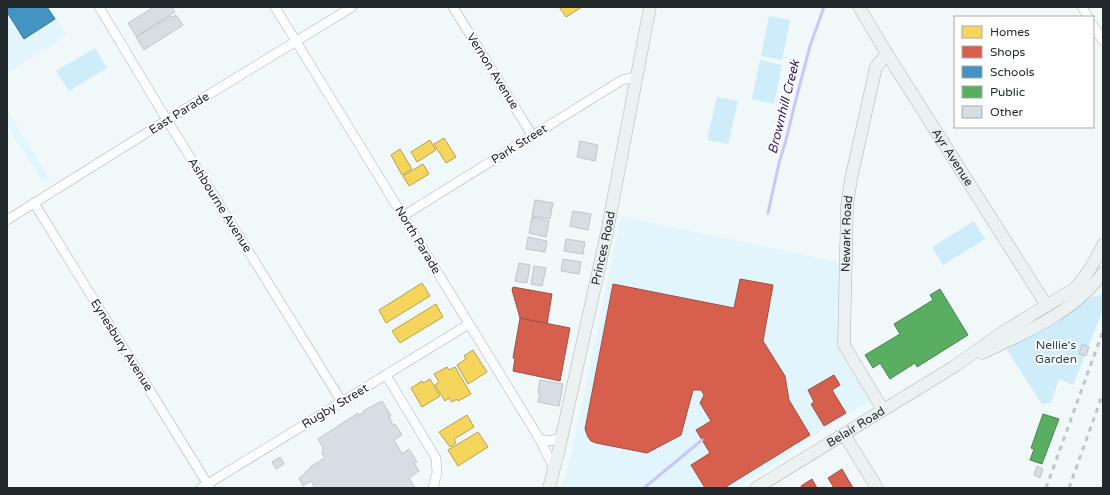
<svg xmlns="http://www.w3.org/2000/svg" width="1110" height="495" font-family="'Varela Round',sans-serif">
<rect width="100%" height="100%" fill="#f1f8fa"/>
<g fill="#e2f5fc">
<path d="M7 7H50L67 35 7 74Z"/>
<path d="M7 110 49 178 43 182 7 125Z"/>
<path d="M621 216 842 263 839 351 869 401 819 432 786 456 736 488H561L571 456Z"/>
</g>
<g fill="#ceecf9">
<path d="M769 16 790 20 782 60 761 56Z"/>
<path d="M95 48 107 68 69 91 56 71Z"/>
<path d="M760 60 782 65 774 104 752 99Z"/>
<path d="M717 97 738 101 728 144 707 140Z"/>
<path d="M974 221 985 239 943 265 932 247Z"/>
<path d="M1103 294V310L1073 385 1059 379 1051 403 1042 404 1007 350 1090 298Z"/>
</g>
<g fill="#f6d55c" stroke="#b6a14e">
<path d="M559 7H582L566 17Z"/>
<path d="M444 138 456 157 446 163 434 144Z"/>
<path d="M430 140 436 150 417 162 411 152Z"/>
<path d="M400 149 412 169 402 175 391 155Z"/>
<path d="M423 164 429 174 409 186 403 176Z"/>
<path d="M422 283 430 296 386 323 379 310Z"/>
<path d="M436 304 443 317 400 343 392 331Z"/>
<path d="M473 350 487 372 468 384 457 365 466 359 464 356Z"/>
<path d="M447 367 449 370 455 367 471 394 458 401 457 399 452 402 449 398 445 401 435 385 439 382 434 374Z"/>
<path d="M430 379 440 396 422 407 411 388 422 381 423 383Z"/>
<path d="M467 415 474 427 454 439 456 443 450 447 439 432Z"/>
<path d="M478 432 488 447 458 466 448 450Z"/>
</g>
<g fill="#d6604d" stroke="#a05043">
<path d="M740 279 773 285 763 341 785 376 789 400 810 435 724 488H705L691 465 710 453 696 430 711 421 700 403 704 395 701 390H693L681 435 647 453 596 443 591 441 588 437 585 429 613 284 734 308Z"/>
<path d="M513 287 552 294 547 324 520 318 512 290Z"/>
<path d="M520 318 570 328 560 381 513 371 515 358H513Z"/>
<path d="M834 375 840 385 832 390 846 413 824 426 811 404 814 402 808 390Z"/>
<path d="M842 469 853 488H834L828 478Z"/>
<path d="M812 479 817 488H802L801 486Z"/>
</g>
<path fill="#4393c3" stroke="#397396" d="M7 7H47L55 19 24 39 7 12Z"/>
<g fill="#5aae61" stroke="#498651">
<path d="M940 289 968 335 917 367 915 363 890 379 880 363 873 368 865 355 900 334 894 324 933 300 930 295Z"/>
<path d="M1043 414 1059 419 1042 464 1030 460 1034 449 1031 448Z"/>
</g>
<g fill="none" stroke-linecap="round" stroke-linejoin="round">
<g stroke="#c9c6fb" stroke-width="3">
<path d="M768 213 779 163 786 140 794 107 810 46 824 7"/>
<path d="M644 488 702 440"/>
</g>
</g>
<g fill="#d7dee3" stroke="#c0c5c8">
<path d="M154 7H172L175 12 136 36 128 23Z"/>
<path d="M176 15 183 25 144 50 136 37 171 16 172 17Z"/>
<path d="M580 141 598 145 595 161 577 157Z"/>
<path d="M535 200 553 203 550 219 532 216Z"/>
<path d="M573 211 591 214 588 230 570 226Z"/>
<path d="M532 217 549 221 546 237 529 233Z"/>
<path d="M528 237 547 241 545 252 526 249Z"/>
<path d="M566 239 585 242 583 254 564 251Z"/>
<path d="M563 259 581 262 579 274 561 271Z"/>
<path d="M519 263 530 265 527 283 515 281Z"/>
<path d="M534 266 546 268 542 286 531 284Z"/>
<path d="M1082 344 1089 347 1086 356 1079 354Z"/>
<path d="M540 380 563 384 559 406 538 402 540 393H538Z"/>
<path d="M382 401 391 416 389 417 393 425 395 424 402 435 394 440 402 454 409 449 417 462 414 463 419 471 409 478 415 488H315L311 481 303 486 299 478 306 473 305 472 311 468 310 467 325 458 322 453 323 448 318 439 358 413 359 415 364 412 363 411Z"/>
<path d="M280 457 284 464 276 469 272 462Z"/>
<path d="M1037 466 1043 469 1040 478 1034 475Z"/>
</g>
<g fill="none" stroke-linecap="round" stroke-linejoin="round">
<g stroke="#adb4b7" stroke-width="10">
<g id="street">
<path d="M99 7 167 120 342 402"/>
<path d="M275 7 539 438 554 468"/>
<path d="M453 7 532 135"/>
<path d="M1082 7 1088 17"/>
<path d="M1093 25 1103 41"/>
<path d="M34 203 210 488"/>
<path d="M403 216 622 80 636 77"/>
<path d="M7 220 167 120 352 7"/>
<path d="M386 375 436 458 437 473 433 488"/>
<path d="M539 439 550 441 561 437"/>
<path d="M201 488 469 324"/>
</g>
</g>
<g stroke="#adb4b7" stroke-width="13">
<g id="secondary">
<path id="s1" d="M859 7 887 54 1047 306"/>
<path d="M982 353C1025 333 1074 312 1103 273"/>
<path id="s2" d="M883 410 844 345 847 206 851 179 876 67 887 54"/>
<path d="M844 434 877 488"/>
<path id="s3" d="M549 488 559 449 607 232 650 7"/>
<path id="s4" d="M756 488 955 366 1003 332 1074 289C1087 276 1095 261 1103 245"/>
</g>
</g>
<use href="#street" stroke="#fdfefe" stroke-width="9"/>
<use href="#secondary" stroke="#ecf2f2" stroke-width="12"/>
<g stroke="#c2c4c5" stroke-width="3" stroke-dasharray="5 5" stroke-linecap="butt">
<path d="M1046 488 1103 331"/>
<path d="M1069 488 1103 393"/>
</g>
</g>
<g text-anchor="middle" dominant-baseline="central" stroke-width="4" stroke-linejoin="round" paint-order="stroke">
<g font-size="12" fill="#22292c" stroke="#fff">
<text transform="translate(493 71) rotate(58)">Vernon Avenue</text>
<text transform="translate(179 113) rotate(-32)">East Parade</text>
<text transform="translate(519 144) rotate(-32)">Park Street</text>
<text stroke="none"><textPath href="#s1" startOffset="177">Ayr Avenue</textPath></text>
<text transform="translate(220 205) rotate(58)">Ashbourne Avenue</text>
<text stroke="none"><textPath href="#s2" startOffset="187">Newark Road</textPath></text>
<text transform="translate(418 240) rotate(59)">North Parade</text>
<text stroke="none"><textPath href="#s3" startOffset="246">Princes Road</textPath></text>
<text transform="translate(122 345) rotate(58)">Eynesbury Avenue</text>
<text transform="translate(335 406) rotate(-31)">Rugby Street</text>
<text stroke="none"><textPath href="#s4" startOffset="117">Belair Road</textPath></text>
</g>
<g font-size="12" fill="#224b5c" stroke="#fff">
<text x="1056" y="345">Nellie's<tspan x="1056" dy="14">Garden</tspan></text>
</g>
<g font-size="13" font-style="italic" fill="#372276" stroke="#fff">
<text transform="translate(784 107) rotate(-76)">Brownhill Creek</text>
</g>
</g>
<rect width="1110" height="495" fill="none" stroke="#22292c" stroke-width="16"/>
<rect x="954" y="16" width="140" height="112" fill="#ffffff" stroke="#a7a9ab"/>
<rect x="962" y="26" width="20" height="12" fill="#f6d55c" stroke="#a7a9ab"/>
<text x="990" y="36" font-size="12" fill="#22292c">Homes</text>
<rect x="962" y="46" width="20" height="12" fill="#d6604d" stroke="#a7a9ab"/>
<text x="990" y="56" font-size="12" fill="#22292c">Shops</text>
<rect x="962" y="66" width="20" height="12" fill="#4393c3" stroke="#a7a9ab"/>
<text x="990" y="76" font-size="12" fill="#22292c">Schools</text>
<rect x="962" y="86" width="20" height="12" fill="#5aae61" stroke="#a7a9ab"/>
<text x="990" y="96" font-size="12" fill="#22292c">Public</text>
<rect x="962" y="106" width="20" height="12" fill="#d7dee3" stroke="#a7a9ab"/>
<text x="990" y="116" font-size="12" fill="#22292c">Other</text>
</svg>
